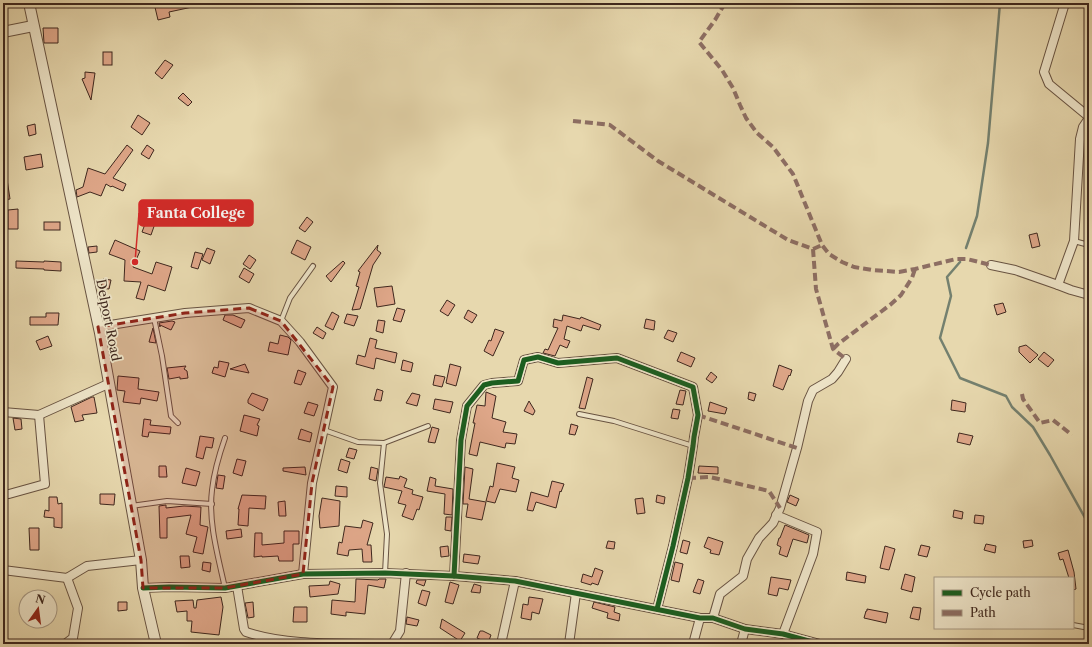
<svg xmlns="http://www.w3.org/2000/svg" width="1092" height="647" font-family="'Libre Caslon Text',serif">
<rect width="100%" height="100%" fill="#e7d8ae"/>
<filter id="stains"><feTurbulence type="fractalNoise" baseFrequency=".005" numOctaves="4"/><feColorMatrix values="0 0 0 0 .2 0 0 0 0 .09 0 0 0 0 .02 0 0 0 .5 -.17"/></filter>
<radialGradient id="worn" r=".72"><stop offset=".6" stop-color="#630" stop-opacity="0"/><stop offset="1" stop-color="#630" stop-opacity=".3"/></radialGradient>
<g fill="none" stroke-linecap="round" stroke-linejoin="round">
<g stroke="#74806f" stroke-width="2.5">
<path d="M966 248 977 216 988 143 1000 3"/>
<path d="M960 262 947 277 951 296 940 338 960 378 1006 396 1012 407 1033 427 1050 455 1089 525"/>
</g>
</g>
<g fill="#dfa789" stroke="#3e271e">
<path d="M154 3H196L197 6 169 12 170 17 158 20Z"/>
<path d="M43 28H58V43H44Z"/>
<rect x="103" y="52" width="9" height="13"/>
<path d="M165 60 173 65 162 79 155 73Z"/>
<path d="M85 72 95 73 91 100 82 79 85 78Z"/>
<path d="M183 93 192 102 188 106 178 98Z"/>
<path d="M138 115 150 123 142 135 131 127Z"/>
<path d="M35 124 36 134 29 136 27 126Z"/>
<path d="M127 145 133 150 113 178 126 184 123 191 112 186 111 187 106 184 101 196 90 192 77 197 76 190 83 187 88 168 105 174Z"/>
<path d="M147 145 154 150 149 159 141 154Z"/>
<path d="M41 154 43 167 26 170 24 157Z"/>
<path d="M3 179H7L10 199 4 200Z"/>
<path d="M18 209V229H8V210Z"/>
<path d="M150 211 158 215 151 235 142 232Z"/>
<path d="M307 217 313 222 305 232 299 228Z"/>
<rect x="44" y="222" width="16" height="8"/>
<path d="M1037 233 1040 246 1032 248 1029 235Z"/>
<path d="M115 240 140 251 133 267 152 274 156 262 172 267 165 291 148 285 144 300 136 298 141 282 124 281 125 260 109 254Z"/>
<path d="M297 240 311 247 305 260 291 253Z"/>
<path d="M378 245 377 250 381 253 373 265 361 306 360 309 352 310 359 287 356 286 360 272 358 271Z"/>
<path d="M97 246V252L89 253 88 247Z"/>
<path d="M207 248 215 251 210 264 202 260Z"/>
<path d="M195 252 203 254 198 269 191 267Z"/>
<path d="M249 255 256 260 250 269 243 264Z"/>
<path d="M16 261 44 262V261L61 262V271L44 270V269L16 268Z"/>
<path d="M343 261 345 263 331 282 326 276Z"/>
<path d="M244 268 254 274 249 283 239 277Z"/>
<path d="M103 279 111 280 109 289 101 288Z"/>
<path d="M392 286 395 304 377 307 374 288Z"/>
<path d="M447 300 455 305 448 316 440 311Z"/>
<path d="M1003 303 1006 312 997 315 994 305Z"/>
<path d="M397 308 405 310 401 322 393 320Z"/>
<path d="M468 310 477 315 472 323 464 318Z"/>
<path d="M332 312 339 316 333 330 325 326Z"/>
<path d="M46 313H59L58 325H30V317H46Z"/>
<path d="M347 314 358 316 354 326 344 323Z"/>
<path d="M225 315H233L245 320 241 328 223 320Z"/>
<path d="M563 315 580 319 581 317 601 325 599 330 583 325 581 331 567 326 564 339 570 341 567 348 560 345 555 356 543 353 545 349 548 350 558 328 553 327 554 319 562 321Z"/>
<path d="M646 319 655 321 654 330 644 328Z"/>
<path d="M378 320 385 321 383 333 376 331Z"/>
<path d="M172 321 175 322 171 330 160 325V327L159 323Z"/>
<path d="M317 327 326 333 323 339 313 333Z"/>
<path d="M153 328 156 343 149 342Z"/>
<path d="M495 329 504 332 493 356 484 351 489 340 491 341Z"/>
<path d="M668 330 677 333 673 342 664 338Z"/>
<path d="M280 335 288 337 291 340 288 355 268 351 270 342 278 344Z"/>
<path d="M48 336 52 346 40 350 36 341Z"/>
<path d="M370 338 377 340 375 348 397 353 395 363 376 358 374 369 356 364 358 355 365 357Z"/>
<path d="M1026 345 1038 355 1030 363 1019 352V347Z"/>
<path d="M681 352 695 358 691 367 677 361Z"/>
<path d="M1044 352 1054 360 1048 367 1038 359Z"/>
<path d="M403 360 413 363 411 372 401 370Z"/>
<path d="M219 361 229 363 225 377 212 373 214 367 218 368Z"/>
<path d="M245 364 249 373 230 369Z"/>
<path d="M450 364 461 367 456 386 446 383Z"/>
<path d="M779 365 792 370 790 376 789 375 783 390 773 386Z"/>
<path d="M186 366 184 369 187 371 188 378 180 379V377L169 379 167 368Z"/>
<path d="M298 370 306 373 301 385 294 383Z"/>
<path d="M711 372 717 377 712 383 706 379Z"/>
<path d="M435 375 445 377 442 387 433 385Z"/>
<path d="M118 376 139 378 138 389 159 392 157 401 141 398 140 404 123 402 125 391 117 390Z"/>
<path d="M587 377 593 379 585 409 579 408Z"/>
<path d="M377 389 383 391 381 401 374 400Z"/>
<path d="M680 390 686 391 683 405 676 404Z"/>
<path d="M486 392 496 396 492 418 506 422 503 432 517 434 515 444 506 443 505 448 480 442 477 456 469 454 475 423H473L477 405 485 406Z"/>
<path d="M749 392 756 394 754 401 748 399Z"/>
<path d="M252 393 268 399 263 411 248 403V400Z"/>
<path d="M412 393 420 395 417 406 406 403Z"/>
<path d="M92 397H94L97 413 82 415 84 420 75 422 71 407Z"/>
<path d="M435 399 453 402 450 413 433 409Z"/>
<path d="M952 400 966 403 965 412 951 410Z"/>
<path d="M529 401 535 411 533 415 524 411Z"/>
<path d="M308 402 318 405 314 416 304 413Z"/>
<path d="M710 402 727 408 725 414 708 411Z"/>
<path d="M673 409 680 410 678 419 671 418Z"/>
<path d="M244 415 260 419 257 425 259 426 257 436 240 431Z"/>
<path d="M13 418 21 419 22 429 15 430Z"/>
<path d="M144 419 151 420 150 425 171 427 170 434 149 432 148 437 142 436Z"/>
<path d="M571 424 578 426 575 435 569 434Z"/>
<path d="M432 427 439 429 435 443 428 442Z"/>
<path d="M301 429 312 433 310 442 298 439Z"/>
<path d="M959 433 973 436 970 445 957 442Z"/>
<path d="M200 436 214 438 212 448 206 447 203 459 196 457Z"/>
<path d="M349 448 357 450 354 459 346 457Z"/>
<path d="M237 459 246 461 242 476 233 473Z"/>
<path d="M341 459 350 462 347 473 338 470Z"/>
<path d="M497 463 515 467 512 478 519 480 516 492 500 489 495 503 486 501 490 486 493 487Z"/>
<path d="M159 466H166L167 477H159Z"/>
<path d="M699 466 718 467V474L698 473Z"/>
<path d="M305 467 306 475 283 471V468Z"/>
<path d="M371 467 378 469 376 481 369 479Z"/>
<path d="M465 467 473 469 469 499 486 502 482 520 466 517 468 504H463Z"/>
<path d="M186 468 200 472 196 486 182 483Z"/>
<path d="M218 475 225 476 223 489 216 488Z"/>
<path d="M400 476 407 479 404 487 413 490 412 494 423 497 419 510 417 509 413 520 402 516 406 505 398 503 402 491 384 487 386 477 399 479Z"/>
<path d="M430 477 436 479 435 486 453 489 452 515 444 514 445 494 427 491Z"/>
<path d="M552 481 564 484 561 492 560 491 556 508 536 502 533 511 527 510 531 492 548 497Z"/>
<path d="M336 486 347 487V497L335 496Z"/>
<path d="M100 494H115L114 505 100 504Z"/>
<path d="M242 495 266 496 265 509 249 508 248 526 238 525 239 509H238Z"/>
<path d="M657 495 665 497 664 504 656 502Z"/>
<path d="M790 495 799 499 796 506 787 502Z"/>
<path d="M49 497H57L58 504 62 503V528L54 527V518L44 517 45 510 49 511Z"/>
<path d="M322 498 340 501 339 526 320 528 319 516Z"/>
<path d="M643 498 645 513 637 514 635 499Z"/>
<path d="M285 501 286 516H279L278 502Z"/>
<path d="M166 505V508L184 506 201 507 200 525 208 527 203 554 193 552 197 537 186 534 191 515 167 518V538H160L159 506Z"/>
<path d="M954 510 963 512 962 519 953 517Z"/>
<path d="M975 515 984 516 983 524 974 523Z"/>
<path d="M446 517H452L451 531 445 530Z"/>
<path d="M363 520 373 523 367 545H371L372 562H363L362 549 349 550 348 556 337 554 339 542 342 543 345 526 361 528Z"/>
<path d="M785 525 809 535 807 543 793 539 787 557 779 554 781 547 777 545 779 538H780Z"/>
<path d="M29 528H39V550H30Z"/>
<path d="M241 529 242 537 227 539 226 531Z"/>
<path d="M284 531H299V544H293V561H279L278 556 262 557V556L254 557 255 533H262V545L284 543Z"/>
<path d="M708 537 723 542 719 555 710 553 711 550 704 547Z"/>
<path d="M683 540 690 542 687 554 680 552Z"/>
<path d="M1032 540 1033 546 1024 548 1023 541Z"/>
<path d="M608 541 615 542 614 549 606 548Z"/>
<path d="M986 544 996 546 995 553 984 550Z"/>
<path d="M921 545 930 547 927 557 918 555Z"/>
<path d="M448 546 449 556 441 557 440 547Z"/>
<path d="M885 546 895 549 889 570 880 568Z"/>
<path d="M1068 550 1074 572 1076 589 1073 590V578H1069L1063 559 1060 560 1058 553Z"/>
<path d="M464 554 480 556 478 564 463 562Z"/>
<path d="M180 556H189L190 567 181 568Z"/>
<path d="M203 562 211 563 210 572 202 570Z"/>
<path d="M675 562 683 564 679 582 671 580Z"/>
<path d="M595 568 603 571 598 585 592 583 591 585 581 582 583 574 592 577Z"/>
<path d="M847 572 866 576 865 583 846 580Z"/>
<path d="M905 574 915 577 912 592 901 589Z"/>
<path d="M771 577 791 580 788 590 779 588 777 596 768 594Z"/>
<path d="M356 579 378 580 379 579H386L384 588 368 585 365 614 346 612V616L331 614 332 600 355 602Z"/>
<path d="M698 579 704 581 700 594 693 592Z"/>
<path d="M417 580H426L424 586 416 583Z"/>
<path d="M330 581 340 584 338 594 310 597 309 586 329 585Z"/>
<path d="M450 582 459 585 453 604 445 602Z"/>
<path d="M474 584 481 586 480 593 471 592Z"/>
<path d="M422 590 430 592 426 606 418 603Z"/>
<path d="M221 597 223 607 219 635 191 632 192 621H187V611L177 612 175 601 193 600 194 608H196L197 600Z"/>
<path d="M529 597 543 599 539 614 532 612 531 620 521 618 523 604 528 605Z"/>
<path d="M118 602H127V610L118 611Z"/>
<path d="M253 602 254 617 248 618 245 603Z"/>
<path d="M594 602 615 607 614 612 620 614 619 621 607 618 608 613 592 608Z"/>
<path d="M294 607H307V622H293Z"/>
<path d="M913 607 921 608 919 620 910 618Z"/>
<path d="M867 609 888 613 886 623 864 618 866 611H867Z"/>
<path d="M407 617 419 620 417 626 406 624Z"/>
<path d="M442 619 465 633 460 641 440 628Z"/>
<path d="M480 631H483L491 635 488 643 477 638Z"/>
</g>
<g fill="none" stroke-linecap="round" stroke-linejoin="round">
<g stroke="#685342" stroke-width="6">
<g id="service">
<path d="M1074 241 1089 245"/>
<path d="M154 318 162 356 171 416 178 423"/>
<path d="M281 321 290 298 313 266"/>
<path d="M579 414 614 421 693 446"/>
<path d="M324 430 358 442 384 443 428 426"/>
<path d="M384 443 380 483 387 534 385 573"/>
<path d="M131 506 167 501 212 504"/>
<path d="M225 588C218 556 208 522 212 490 214 472 219 455 225 438"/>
<path d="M1073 625 1089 628"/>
</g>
</g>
<g stroke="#685342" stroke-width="10">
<g id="minor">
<path d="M1065 3 1044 72 1049 84 1089 117"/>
<path d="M991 265 1015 270 1058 285 1071 290 1089 295"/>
<path d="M1058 285 1074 241 1080 139 1083 127 1089 118"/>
<path d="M98 327 185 313 249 308 281 321 300 342 333 387 312 483 303 574"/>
<path d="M3 412 39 415 108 384"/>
<path d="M3 494H9L45 484 39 415"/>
<path d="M776 515 817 532 813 554 783 634"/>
<path d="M3 570 67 578 87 566 141 560"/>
<path d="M454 576 461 440 467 406 484 385 492 383 518 381 524 360 538 357 558 363 617 358 693 387 698 415 694 437 693 446 688 478 673 546 657 609"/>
<path d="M237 586 244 629 246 632C289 646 337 643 381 644"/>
<path d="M143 588 169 587 225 588 303 574 385 573 454 576 515 581 700 618H713L745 629 783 634 820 644"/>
<path d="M713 618 720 594 743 576 747 559 759 538 773 523 780 508 797 448 808 401 813 390 832 379 838 372 846 359"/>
<path d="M65 644 73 638 78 608 67 578"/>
<path d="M392 644 400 631 406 573"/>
<path d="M501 644 515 581"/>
<path d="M569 644 576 593"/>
<path d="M693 644 700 618"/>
<path d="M741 644 745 629"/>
</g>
</g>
<g stroke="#685342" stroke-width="12">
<g id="tertiary">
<path d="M29 3 100 333 141 560 143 588 156 644"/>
<path d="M3 32 33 26"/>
</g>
</g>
<use href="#service" stroke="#efe6ca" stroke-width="4"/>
<use href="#minor" stroke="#efe6ca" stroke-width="8"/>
<use href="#tertiary" stroke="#efe6ca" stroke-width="10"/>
<g stroke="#8d6e63" stroke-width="4" stroke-dasharray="8 4" stroke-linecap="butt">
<path d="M725 3 715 20 699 42 722 70 733 88 740 105 746 118 757 133 773 147 793 174 822 245 829 254 842 262 854 267 872 270 899 272 915 269 956 259H967L991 265"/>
<path d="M573 121 602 124 610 125 658 161 788 240 813 249 822 245"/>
<path d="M813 249 816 289 833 349 846 359"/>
<path d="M833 349 838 344 890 305 901 295 912 278 915 269"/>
<path d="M1022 394 1023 399 1040 423 1053 420 1072 435"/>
<path d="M698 415 797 448"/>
<path d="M688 478 710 477 769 491 780 508"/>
</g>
<g stroke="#efe6ca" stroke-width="8">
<g id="cycleway">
<path d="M454 576 461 440 467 406 484 385 492 383 518 381 524 360 538 357 558 363 617 358 693 387 698 415 694 437 693 446 688 478 673 546 657 609"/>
<path d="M143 588 169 587 225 588 303 574 385 573 454 576 515 581 700 618H713L745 629 783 634 820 644"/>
</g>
</g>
<use href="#cycleway" stroke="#1b5e20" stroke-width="5"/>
</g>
<path fill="#8f2418" fill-opacity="0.2" stroke="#8f2418" stroke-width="3" stroke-dasharray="8 5" stroke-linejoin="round" d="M249 308 281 321 333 387 312 483 303 574 225 588H143L141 560 98 327 185 313Z"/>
<g text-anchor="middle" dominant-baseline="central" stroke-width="3.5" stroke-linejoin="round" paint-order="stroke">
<g font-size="13" fill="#3e271e" stroke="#efe6ca">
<text transform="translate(109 320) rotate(79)">Delport Road</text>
</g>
</g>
<path fill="none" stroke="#d62828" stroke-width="1.5" d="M135 262L139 213"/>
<circle fill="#d62828" stroke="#efe6ca" stroke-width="1.5" cx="135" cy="262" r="4"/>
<rect fill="#d62828" stroke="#d62828" stroke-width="1.5" x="139" y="200" width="114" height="26" rx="4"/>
<g font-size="14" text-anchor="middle" font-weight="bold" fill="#fff">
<text x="196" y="218">Fanta College</text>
</g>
<rect width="1092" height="647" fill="none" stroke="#e7d8ae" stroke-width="16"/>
<rect x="4" y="4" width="1084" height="639" fill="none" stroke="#3e271e" stroke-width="2"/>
<rect x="8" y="8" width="1076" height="631" fill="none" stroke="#3e271e"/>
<rect x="934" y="577" width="140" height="52" fill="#efe6ca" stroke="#a89a85"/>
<rect x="942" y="590" width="20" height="6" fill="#1b5e20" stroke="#a89a85"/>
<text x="970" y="597" font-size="12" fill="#3e271e">Cycle path</text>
<rect x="942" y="610" width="20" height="6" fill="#8d6e63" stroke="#a89a85"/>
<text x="970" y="617" font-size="12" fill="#3e271e">Path</text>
<g transform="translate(38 609) rotate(14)"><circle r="19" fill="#efe6ca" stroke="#a89a85"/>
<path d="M0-3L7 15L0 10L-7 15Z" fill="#8f2418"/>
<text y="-6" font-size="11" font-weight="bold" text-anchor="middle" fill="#3e271e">N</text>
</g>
<rect width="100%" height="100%" filter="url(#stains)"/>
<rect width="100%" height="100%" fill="url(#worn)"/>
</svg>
